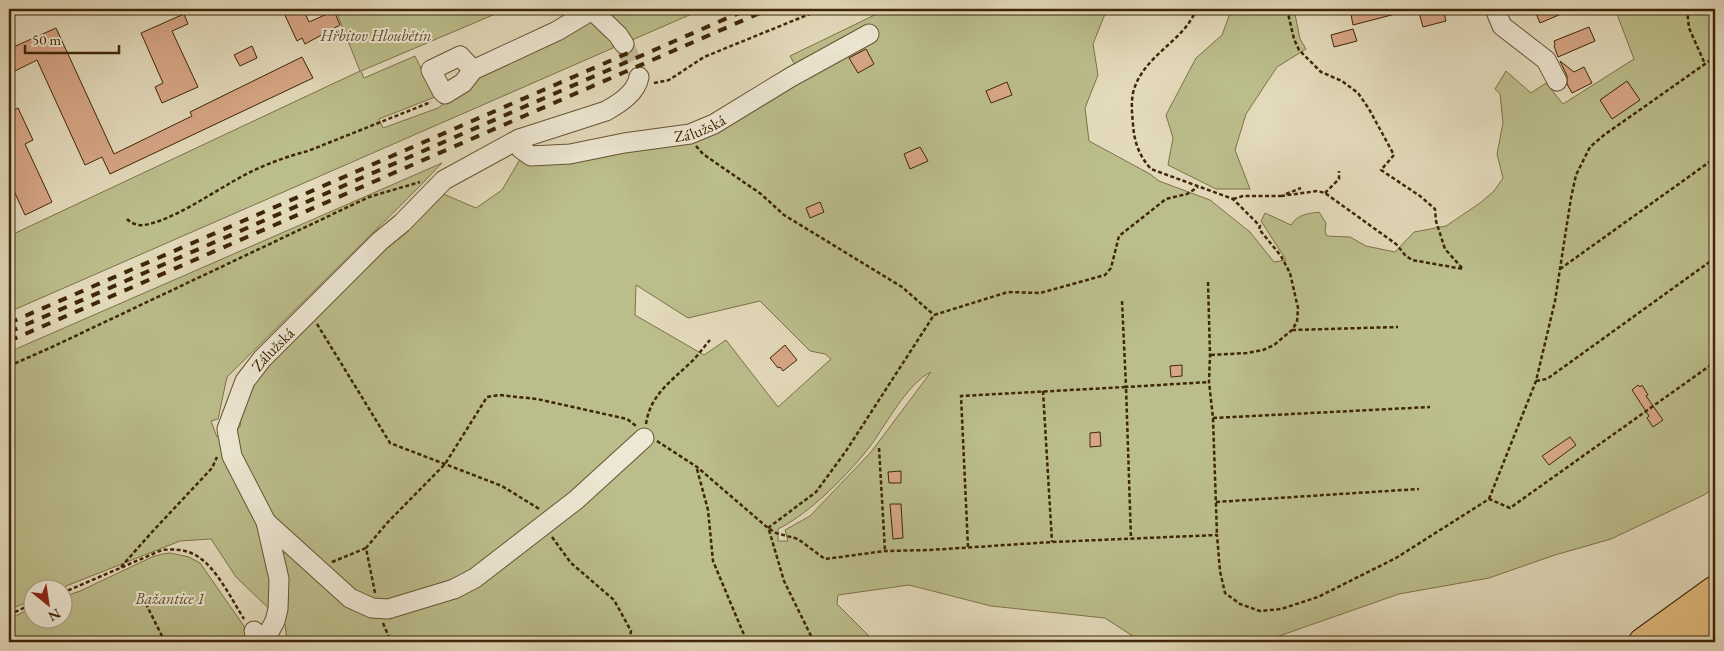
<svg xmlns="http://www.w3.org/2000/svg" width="1724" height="651" font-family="'EB Garamond',serif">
<rect width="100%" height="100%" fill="#e3dabb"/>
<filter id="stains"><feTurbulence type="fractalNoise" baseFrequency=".004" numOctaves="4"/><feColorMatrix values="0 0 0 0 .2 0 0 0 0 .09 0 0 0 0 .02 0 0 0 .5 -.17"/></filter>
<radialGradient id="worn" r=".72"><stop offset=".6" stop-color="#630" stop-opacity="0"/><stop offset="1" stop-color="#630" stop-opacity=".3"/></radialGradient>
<g fill="#bbbd8b" stroke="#7d7248" fill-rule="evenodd">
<path d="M335 9H507L361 71 364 78 415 56 435 97 379 119 383 128 438 108 491 68 594 20 612 37 613 48 9 312V236L360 71Z"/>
<path d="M598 9H703L632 40Z"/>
<path d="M887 9H1107L1093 44 1098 75 1085 108 1089 141 1150 174 1159 181 1210 200 1250 232 1274 262 1286 260 1261 221 1265 213 1291 225C1298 214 1307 214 1319 212L1326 223 1325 232 1327 236 1350 237 1366 246 1395 252 1414 232 1446 226 1480 203 1494 191 1503 178 1497 154 1503 123 1500 94 1495 89 1506 71 1531 93 1546 83 1563 104 1634 59 1615 9H1715V487L1704 495 1611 539 1555 555 1489 578 1399 594 1262 642H1142L1105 618 991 606 909 585 838 595 837 604 875 642H287L285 624 236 577 211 539 180 541 61 588H32V600L9 610V352L442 163 416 190 227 377 218 419 211 421 217 437 240 427 243 392 252 381 441 193 476 208 502 190 523 154 691 142C731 133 768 97 799 72L790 56ZM636 285 688 318 760 301 810 351 825 354 831 359 778 407 726 340 704 355 635 315ZM931 372 871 452 810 516 785 530 788 541H778V529C809 514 850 473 871 445 887 423 907 384 931 372Z"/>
<path d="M1236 9H1294L1300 39 1306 49 1277 67 1246 114 1235 150 1250 189H1216L1168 165 1173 138 1166 115 1196 58 1222 35 1229 16Z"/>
<path d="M170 553 189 557 200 563 255 642H9V619L32 608V618H62L63 597 80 591 152 557 162 554Z"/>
</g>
<g fill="#d7a686" stroke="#3f2605">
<path d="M282 9H303L309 22 334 11 340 25 305 44 302 38 297 41Z"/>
<path d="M1350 9H1402L1403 12 1353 25Z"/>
<path d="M1418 9H1443L1446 21 1423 27Z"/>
<path d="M1534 9H1573L1540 23Z"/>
<path d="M184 14 188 24 172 31 198 87 162 103 155 87 163 83 141 33Z"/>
<path d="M1589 27 1595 41 1558 57 1554 46 1555 45 1554 41Z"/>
<path d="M56 28 114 154 192 116 190 112 302 57 313 78 110 174 102 157 85 165 37 60 9 74V49Z"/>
<path d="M1353 29 1357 41 1334 47 1331 35Z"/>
<path d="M252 46 257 58 240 66 234 55Z"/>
<path d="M866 49 874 64 858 73 849 58Z"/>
<path d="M1560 61 1574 72 1584 67 1592 83 1572 93 1567 84V76Z"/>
<path d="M1627 81 1640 100 1612 119 1600 100Z"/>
<path d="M1007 82 1012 95 991 103 986 91Z"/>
<path d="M18 108 33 140 25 144 52 202 25 215 9 180V112Z"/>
<path d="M920 147 928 161 910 169 904 154Z"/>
<path d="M820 202 824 212 810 218 806 208Z"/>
<path d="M785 345 797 360 783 371 780 367 778 368 770 358Z"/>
<path d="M1182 365V376L1171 377 1170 366Z"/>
<path d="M1638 385 1640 387 1642 385 1648 395 1646 396 1663 420 1653 427 1647 418 1649 416 1632 390Z"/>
<path d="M1100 432 1101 446 1090 447V433Z"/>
<path d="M1570 437 1576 445 1549 465 1542 456Z"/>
<path d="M901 471V483H889L888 472Z"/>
<path d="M890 504H901L903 538 893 539Z"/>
</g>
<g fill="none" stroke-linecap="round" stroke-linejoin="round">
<path stroke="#c2b697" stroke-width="19" stroke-dasharray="19 9" stroke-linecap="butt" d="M624 44 639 77"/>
<g stroke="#685332" stroke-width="21">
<g id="minor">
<path d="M591 9 618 35 624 44"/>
<path d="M1495 9 1502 26 1546 60 1557 81"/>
<path d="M473 70 463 83 445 94 442 91 431 70 460 56 473 70 557 31 592 10"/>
<path id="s1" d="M519 139 521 149 531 156 570 154 624 143 690 134 714 124 791 77 869 34"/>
<path d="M266 522 350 598 372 608 388 609 454 589 475 578 576 500 644 438"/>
<path id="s2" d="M254 631 259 636 264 637 268 634 275 621 278 609 279 579 266 522 232 456 227 429 245 381 262 359 380 241 402 223 444 180 519 139 606 111C620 103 636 93 639 77"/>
</g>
</g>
<g stroke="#3f2605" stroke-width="30">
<g id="highway">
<path d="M1643 642 1715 590"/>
<path d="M1678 642 1715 615"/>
</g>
</g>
<g stroke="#3f2605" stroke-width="2.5" stroke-dasharray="4 2.5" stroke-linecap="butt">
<path d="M1197 9C1194 15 1190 22 1185 28 1167 49 1140 64 1133 93 1131 104 1132 113 1133 124 1134 141 1139 156 1151 169L1233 199 1260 226 1259 229 1281 256 1290 273 1298 308 1297 322 1292 330 1274 345 1263 350 1247 353 1210 355"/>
<path d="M1687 9 1689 28 1705 64"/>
<path d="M654 83 669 80 704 57 822 9"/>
<path d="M696 146 703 154 761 194 784 215 902 287 934 315"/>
<path d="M1325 193 1339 179V171"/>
<path d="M1286 194 1301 188"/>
<path d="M1281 196 1317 191 1325 193 1396 244 1405 255 1412 260 1463 269 1445 249 1436 221 1435 209 1420 196 1381 170 1394 155 1369 109 1358 93 1342 81 1321 72 1299 50 1294 39 1287 9"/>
<path d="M1233 199 1243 196H1281"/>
<path d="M127 219C131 223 138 226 144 225 170 221 204 198 227 185 251 170 280 158 308 151L431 102"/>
<path d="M1560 269 1715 158"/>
<path d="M1208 282 1210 355 1209 382 1213 418 1217 535"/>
<path d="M1122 301 1126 387 1209 382"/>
<path d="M317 324 390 443 502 486 541 510"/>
<path d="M1292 330 1398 327"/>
<path d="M9 366 52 347 369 197 420 182"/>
<path d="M1536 381 1547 379 1715 258"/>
<path d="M1043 391 1052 542"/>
<path d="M1213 418 1430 407"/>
<path d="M646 424C650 396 669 383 689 364 697 357 703 348 710 340"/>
<path d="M657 441 697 467 768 528 776 533 798 539 825 559 885 551 930 550 1052 542 1217 535 1220 571 1225 593 1240 604 1260 611 1281 609 1318 597 1396 558 1489 499 1510 508 1715 362"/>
<path d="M879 448 885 551"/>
<path d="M697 469 708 510 713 561 747 642"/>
<path d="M1489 499 1536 381 1555 301 1571 198 1576 175 1590 147 1604 135 1715 57"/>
<path d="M1216 502 1419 489"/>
<path d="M768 528 816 492 846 451 934 315 1008 292 1040 293 1105 275 1111 268 1119 236 1166 199 1187 194 1198 187"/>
<path d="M769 530 784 581 814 642"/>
<path d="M552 537 571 563 614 600 631 631 629 642"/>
<path d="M968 547 961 396 1126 387 1131 539"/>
<path d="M332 562 366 548"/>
<path d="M121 567 152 532 212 468 217 457"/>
<path d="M140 592 165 642"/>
<path d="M62 593 162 550C174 549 186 549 197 556 216 567 232 600 244 619"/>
<path d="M375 593 366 548 387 523 445 464 487 397 499 395 537 399 627 419 636 426"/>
<path d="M9 615 32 604"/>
<path d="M383 623 391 642"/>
</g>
<use href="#minor" stroke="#ede7d3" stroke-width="19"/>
<use href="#highway" stroke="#e2bd7e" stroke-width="28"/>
<g stroke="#3f2605" stroke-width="4" stroke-dasharray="9 9" stroke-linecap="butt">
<path d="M9 323 635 50"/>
<path d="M9 332 748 9"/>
<path d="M9 341 769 9"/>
</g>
</g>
<g text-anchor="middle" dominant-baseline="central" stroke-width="4" stroke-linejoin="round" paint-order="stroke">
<g font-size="16" font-style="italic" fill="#5e4c26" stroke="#ede7d3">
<text x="376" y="35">Hřbitov Hloubětín</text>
<text x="170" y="598">Bažantice 1</text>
</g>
<g font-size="16" fill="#3f2605" stroke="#ede7d3">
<text stroke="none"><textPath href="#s1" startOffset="194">Zálužská</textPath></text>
<text stroke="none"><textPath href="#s2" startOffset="328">Zálužská</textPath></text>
</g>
</g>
<rect width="1724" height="651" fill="none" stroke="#e3dabb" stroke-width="30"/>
<rect x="10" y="10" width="1704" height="631" fill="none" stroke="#3f2605" stroke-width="2.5"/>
<rect x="15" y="15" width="1694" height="621" fill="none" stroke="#3f2605"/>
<g transform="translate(48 604) rotate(150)"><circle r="24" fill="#ede7d3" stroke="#a79a81"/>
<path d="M0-4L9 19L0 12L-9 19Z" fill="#8f2418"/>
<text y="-8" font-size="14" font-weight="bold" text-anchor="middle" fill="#3f2605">N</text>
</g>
<path d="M25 45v8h94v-8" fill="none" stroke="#3f2605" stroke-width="2.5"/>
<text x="32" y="45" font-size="15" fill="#3f2605" stroke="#ede7d3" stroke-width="4" paint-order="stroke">50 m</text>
<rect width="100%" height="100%" filter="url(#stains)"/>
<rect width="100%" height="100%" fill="url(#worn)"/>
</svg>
